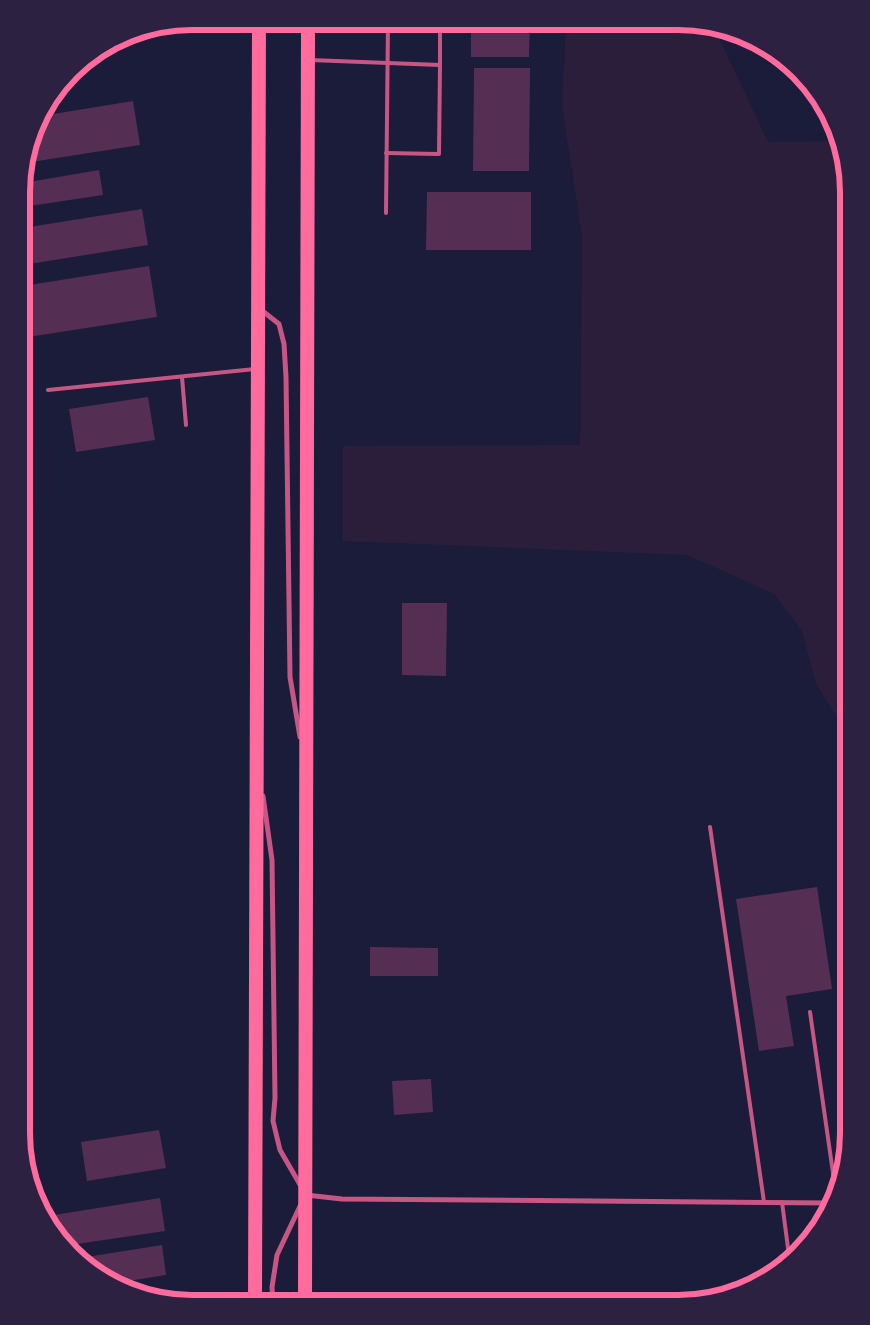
<svg xmlns="http://www.w3.org/2000/svg" width="870" height="1325" font-family="Quicksand,sans-serif">
<rect width="100%" height="100%" fill="#1b1b3a"/>
<path fill="#2a1e3b" d="M566 22 701 23 715 29 768 142 839 141 849 192V749L840 722 816 684 802 631 774 594 687 555 343 541V446L580 445 582 237 562 106Z"/>
<g fill="#542f53">
<path d="M471 22H530L529 57H471Z"/>
<path d="M474 68H530L529 171H473Z"/>
<path d="M133 101 140 145 25 163 41 116Z"/>
<path d="M99 170 103 195 23 207V183Z"/>
<path d="M427 192H531V250H426Z"/>
<path d="M142 209 148 245 23 265V228Z"/>
<path d="M149 266 157 317 22 338 23 286Z"/>
<path d="M148 397 155 440 76 452 69 409Z"/>
<path d="M402 603H447L446 676 402 675Z"/>
<path d="M817 887 832 989 786 996 794 1046 759 1051 736 899Z"/>
<path d="M370 947 438 948V976H370Z"/>
<path d="M431 1079 433 1112 394 1115 392 1081Z"/>
<path d="M159 1130 166 1168 87 1181 81 1142Z"/>
<path d="M160 1198 165 1231 70 1245 48 1216Z"/>
<path d="M162 1245 166 1275 122 1282 88 1269 80 1258Z"/>
<rect x="392" y="1296" width="68" height="7"/>
</g>
<g fill="none" stroke-linecap="round" stroke-linejoin="round">
<g stroke="#c65784" stroke-width="4">
<path d="M310 60 440 65V22"/>
<path d="M386 153 439 154 440 65"/>
<path d="M386 213 388 22"/>
<path d="M182 377 186 425"/>
<path d="M48 390 255 369"/>
<path d="M710 827 764 1202"/>
<path d="M810 1012 836 1194"/>
<path d="M782 1202 789 1256"/>
</g>
<g stroke="#c65784" stroke-width="5">
<path d="M260 309 279 324 284 344 286 377 290 677 300 737"/>
<path d="M263 796 272 860 275 1098 273 1121 280 1150 302 1188"/>
<path d="M306 1195 342 1199 832 1203"/>
<path d="M273 1303 272 1287 277 1255 301 1204"/>
</g>
<g stroke="#ff6b9d" stroke-width="14">
<path d="M255 1303 259 21"/>
<path d="M305 1303 308 22"/>
</g>
</g>
<path d="M0 0H870V1325H0ZM192 30H678A162 162 0 0 1 840 192V1133A162 162 0 0 1 678 1295H192A162 162 0 0 1 30 1133V192A162 162 0 0 1 192 30Z" fill="#2d2142" fill-rule="evenodd"/>
<path fill="none" stroke="#ff6b9d" stroke-width="6" d="M192 30H678A162 162 0 0 1 840 192V1133A162 162 0 0 1 678 1295H192A162 162 0 0 1 30 1133V192A162 162 0 0 1 192 30Z"/>
</svg>
